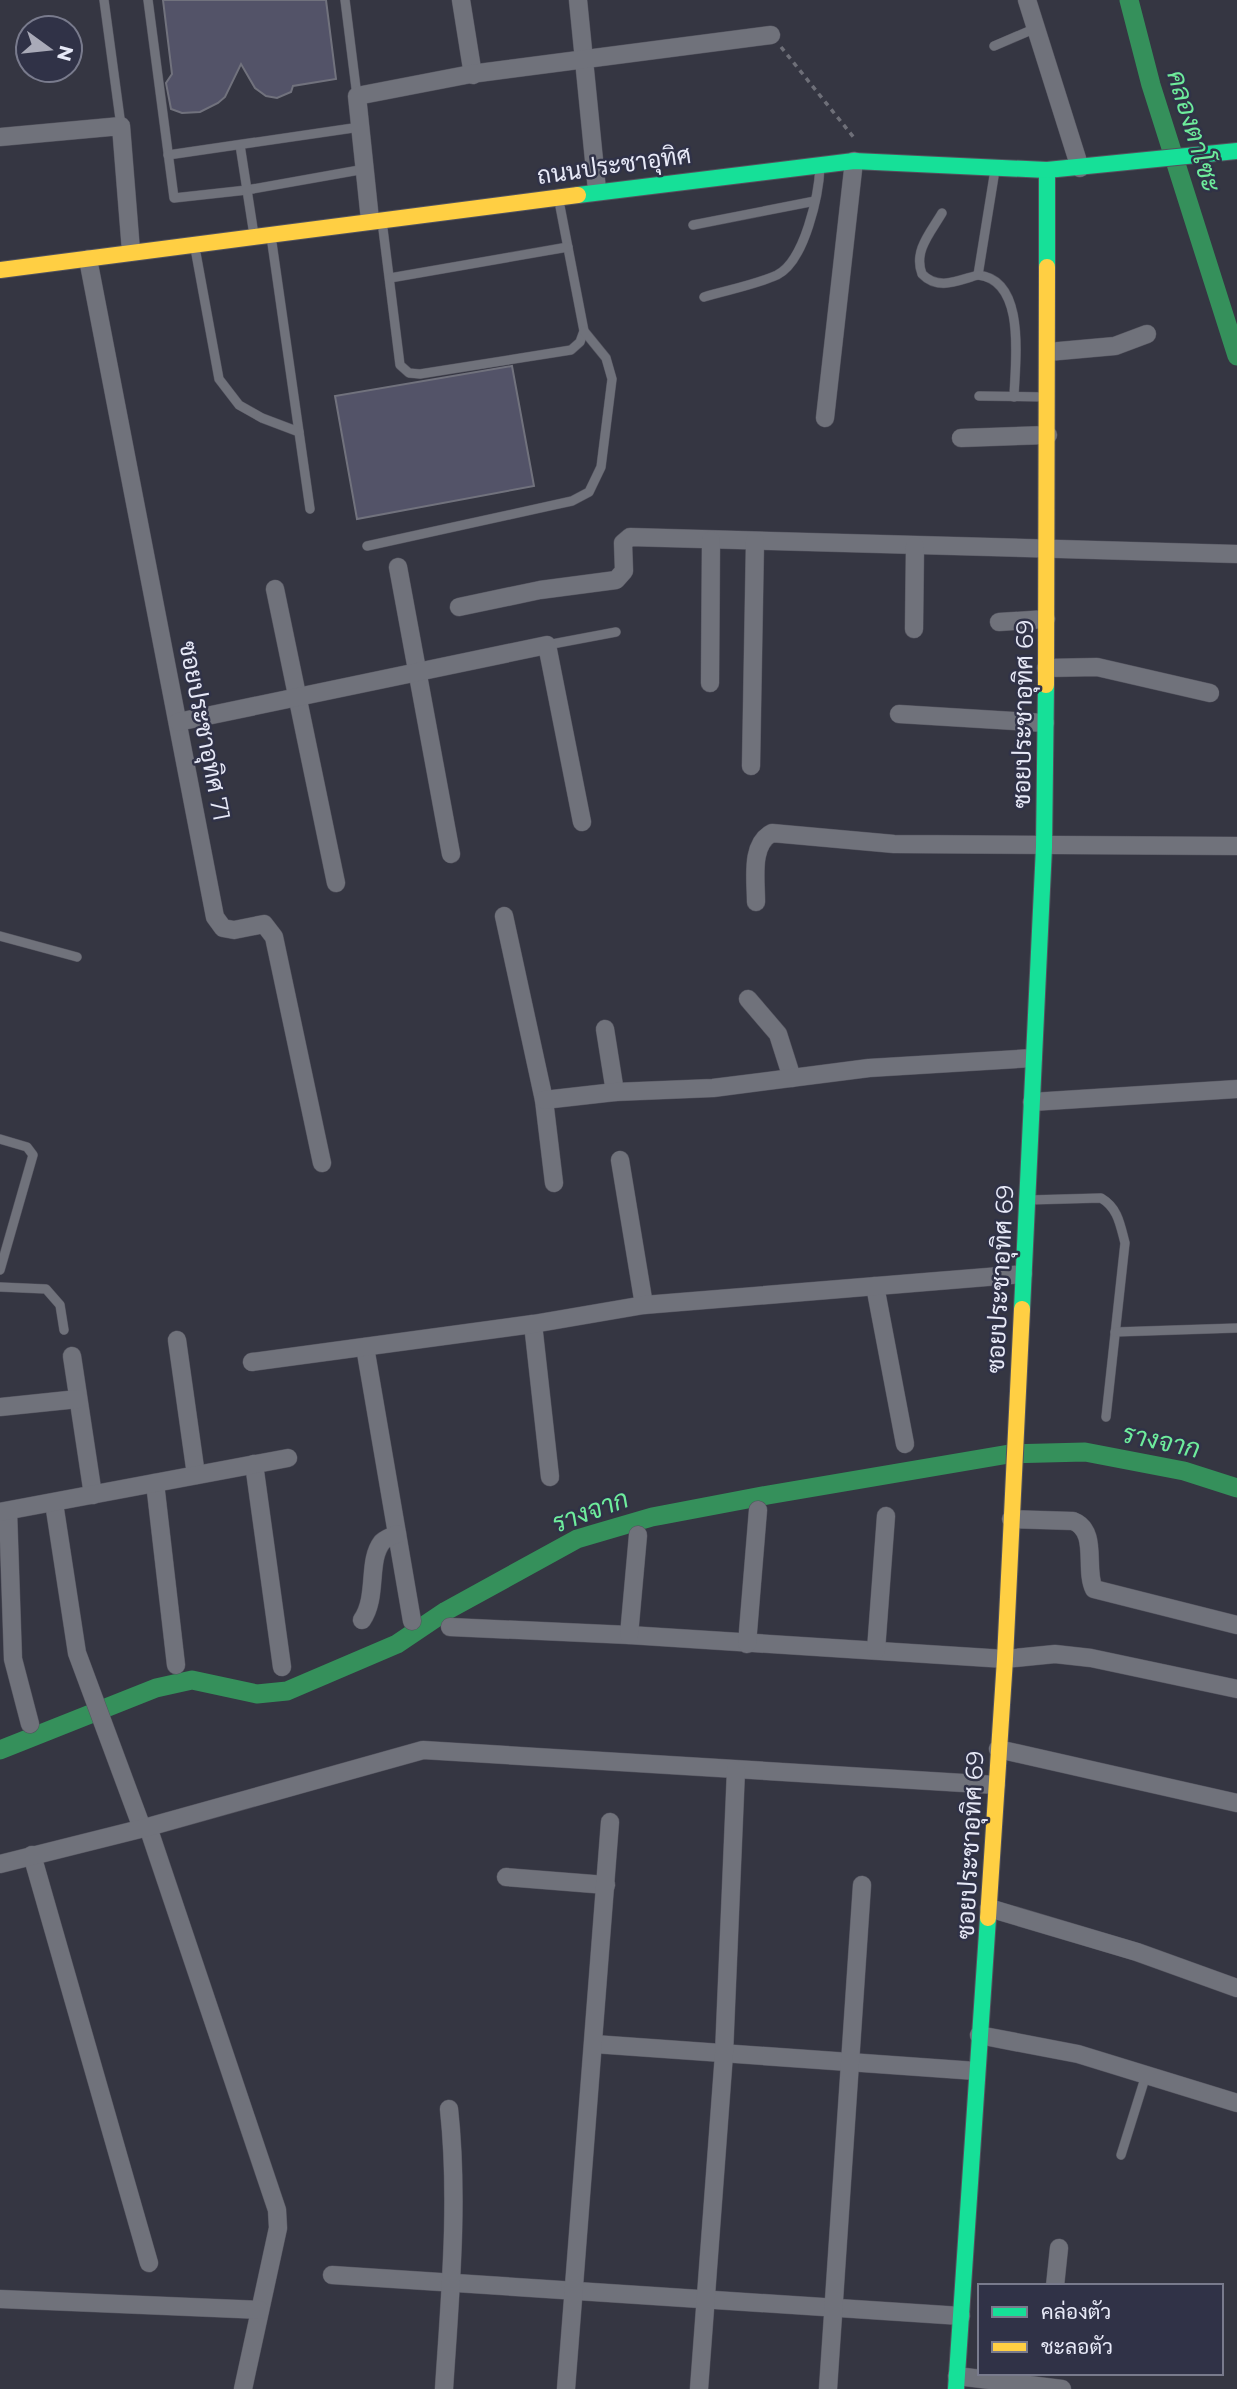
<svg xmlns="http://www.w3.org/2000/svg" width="1237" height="2389" font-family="Montserrat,Sarabun,sans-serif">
<rect width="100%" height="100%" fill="#353642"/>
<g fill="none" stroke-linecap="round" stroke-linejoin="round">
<g stroke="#35905b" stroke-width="19">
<path d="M1129 0 1151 85 1237 356"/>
<path d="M0 1750 156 1688 192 1680 257 1694 287 1691 397 1644 446 1611 577 1539 652 1517 768 1495 1009 1454 1085 1452 1184 1471 1237 1488"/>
</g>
</g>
<g fill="#535368" stroke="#71727d" stroke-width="2">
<path d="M163 0H326L336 79 293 86 291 92 277 98 266 96 255 88 241 64 225 97 218 103 200 112 182 113 171 109 166 83 172 74Z"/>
<path d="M512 366 534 486 357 519 335 396Z"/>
</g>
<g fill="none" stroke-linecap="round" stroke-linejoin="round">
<g stroke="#53535e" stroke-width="10">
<g id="lane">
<path d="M104 0 121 126"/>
<path d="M148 0 174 198 247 190 365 169"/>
<path d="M345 0 357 96"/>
<path d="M994 46 1036 28"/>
<path d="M240 145 254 235"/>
<path d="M168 155 360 127"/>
<path d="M995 170 978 275C1027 280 1015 363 1014 397"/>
<path d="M942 213C931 232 913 251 922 274 938 291 959 280 978 275"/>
<path d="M382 221 400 365 409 373 420 374 571 350 580 342 584 331 559 201"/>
<path d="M693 225 815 201"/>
<path d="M271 236 310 509"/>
<path d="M195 248 219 379 239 405 262 418 299 432"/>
<path d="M390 278 568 247"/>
<path d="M704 297C727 290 755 285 777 275 805 261 819 194 820 166"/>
<path d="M979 396 1047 397"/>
<path d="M367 546 572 501 589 492 601 467 612 379 606 358 584 331"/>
<path d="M547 645 616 632"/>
<path d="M0 936 77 957"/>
<path d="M0 1139 27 1147 33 1155 0 1270"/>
<path d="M1028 1200 1101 1198C1118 1208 1120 1224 1125 1243L1106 1417"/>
<path d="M0 1287 46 1289 60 1305 64 1330"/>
<path d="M1115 1332 1237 1328"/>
<path d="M1121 2155 1146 2075"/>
</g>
</g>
<g stroke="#53535e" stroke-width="19">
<g id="street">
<path d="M461 0 473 75"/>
<path d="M578 0 597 190"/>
<path d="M1027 0 1080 168"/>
<path d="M0 137 121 126 131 251"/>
<path d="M370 220 357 96 471 74 771 35"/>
<path d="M88 259 215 917 223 928 234 930 264 924 274 937 322 1163"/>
<path d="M1048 352 1115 346 1147 334"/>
<path d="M825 418 854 161"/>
<path d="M961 438 1048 435"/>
<path d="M398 567 451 854"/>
<path d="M275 589 336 883"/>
<path d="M459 607 540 590 616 580 624 571 623 543 630 537 1237 554"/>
<path d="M999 622 1046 619"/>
<path d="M914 629 915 546"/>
<path d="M1046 668 1097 667 1210 693"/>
<path d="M710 683 711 540"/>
<path d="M899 714 1045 723"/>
<path d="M178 722 547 645 582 822"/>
<path d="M751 766 755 541"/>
<path d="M756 902C756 879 750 844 772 833L894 844 1237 846"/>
<path d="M504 916 544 1100 554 1183"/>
<path d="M748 999 778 1034 792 1078"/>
<path d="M605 1029 615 1092"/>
<path d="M544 1100 615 1092 713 1088 869 1068 1033 1058"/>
<path d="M1032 1102 1237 1089"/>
<path d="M620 1160 644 1305"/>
<path d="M875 1286 905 1444"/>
<path d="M533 1324 550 1477"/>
<path d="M177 1340 196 1475"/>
<path d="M365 1347 412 1621"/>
<path d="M72 1356 93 1495"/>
<path d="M252 1362 533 1324 644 1305 1023 1274"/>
<path d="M0 1407 78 1399"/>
<path d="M254 1464 282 1667"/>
<path d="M155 1483 176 1665"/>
<path d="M54 1503 77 1653 142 1828"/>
<path d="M8 1511 13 1659 30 1724"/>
<path d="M0 1512 288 1458"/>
<path d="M1011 1519 1073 1521C1099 1531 1084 1569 1094 1589L1237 1625"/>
<path d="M362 1620C378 1597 367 1561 382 1542 385 1539 392 1536 397 1534"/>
<path d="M450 1627 629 1635 1005 1659 1055 1654 1091 1658 1237 1689"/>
<path d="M629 1635 638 1535"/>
<path d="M747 1644 758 1510"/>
<path d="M876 1650 886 1516"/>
<path d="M998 1749 1237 1803"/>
<path d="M148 1827 277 2210 278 2228 243 2389"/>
<path d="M32 1855 149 2263"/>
<path d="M0 1864 148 1827 423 1750 996 1785"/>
<path d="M506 1877 606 1885"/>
<path d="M989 1908 1137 1952 1237 1988"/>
<path d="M979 2035 1078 2054 1237 2103"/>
<path d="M594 2044 976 2071"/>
<path d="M332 2275 961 2316"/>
<path d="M1055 2286 1059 2248"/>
<path d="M0 2299 260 2310"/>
<path d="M957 2376 1062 2389"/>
<path d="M444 2389C450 2297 459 2201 449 2109"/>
<path d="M566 2389 610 1822"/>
<path d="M699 2389 724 2054 736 1770"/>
<path d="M828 2389 862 1885"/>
</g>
</g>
<g stroke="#53535e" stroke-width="18">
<g id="fast">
<path d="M1047 170V267"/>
<path d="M578 195 854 161 1047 170 1237 151"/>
<path d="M1022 1309 1044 847 1046 685"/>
<path d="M956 2389 988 1918"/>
</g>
</g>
<g stroke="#53535e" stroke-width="18">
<g id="slow">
<path d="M0 270 578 195"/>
<path d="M1046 685 1047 267"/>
<path d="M988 1918 1005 1659 1022 1309"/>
</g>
</g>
<path stroke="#6e6f78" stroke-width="3.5" stroke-dasharray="5 5" stroke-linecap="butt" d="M781 47 855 139"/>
<use href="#lane" stroke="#70727b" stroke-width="9"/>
<use href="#street" stroke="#70727b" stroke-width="18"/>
<use href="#fast" stroke="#16e098" stroke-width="16"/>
<use href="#slow" stroke="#ffcf43" stroke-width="16"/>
</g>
<g text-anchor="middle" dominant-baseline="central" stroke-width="5" stroke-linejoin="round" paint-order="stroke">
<g font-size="24" fill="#e7e9f7" stroke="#303247">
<text transform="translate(614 165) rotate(-8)">ถนนประชาอุทิศ</text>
<text transform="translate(1023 714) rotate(-89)">ซอยประชาอุทิศ 69</text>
<text transform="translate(205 731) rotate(79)">ซอยประชาอุทิศ 71</text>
<text transform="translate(1000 1279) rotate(-87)">ซอยประชาอุทิศ 69</text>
<text transform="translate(970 1845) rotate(-87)">ซอยประชาอุทิศ 69</text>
</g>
<g font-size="26" font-style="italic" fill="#6eec9c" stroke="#303247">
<text transform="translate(1194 131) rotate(73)">คลองตาโซะ</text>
<text transform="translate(1161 1441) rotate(12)">รางจาก</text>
<text transform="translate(590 1511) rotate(-20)">รางจาก</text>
</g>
</g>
<rect x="978" y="2284" width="245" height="91" fill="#303247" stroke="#797b8d" stroke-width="2"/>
<rect x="992" y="2307" width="35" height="10" fill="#16e098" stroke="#797b8d" stroke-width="2"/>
<text x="1041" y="2319" font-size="21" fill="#e7e9f7">คล่องตัว</text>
<rect x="992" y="2342" width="35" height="10" fill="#ffcf43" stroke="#797b8d" stroke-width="2"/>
<text x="1041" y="2354" font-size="21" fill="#e7e9f7">ชะลอตัว</text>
<g transform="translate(49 49) rotate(105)"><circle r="33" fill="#303247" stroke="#797b8d" stroke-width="2"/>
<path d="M0-5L12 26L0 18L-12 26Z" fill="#a9aab8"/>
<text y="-10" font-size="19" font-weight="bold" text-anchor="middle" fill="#e7e9f7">N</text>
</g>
</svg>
